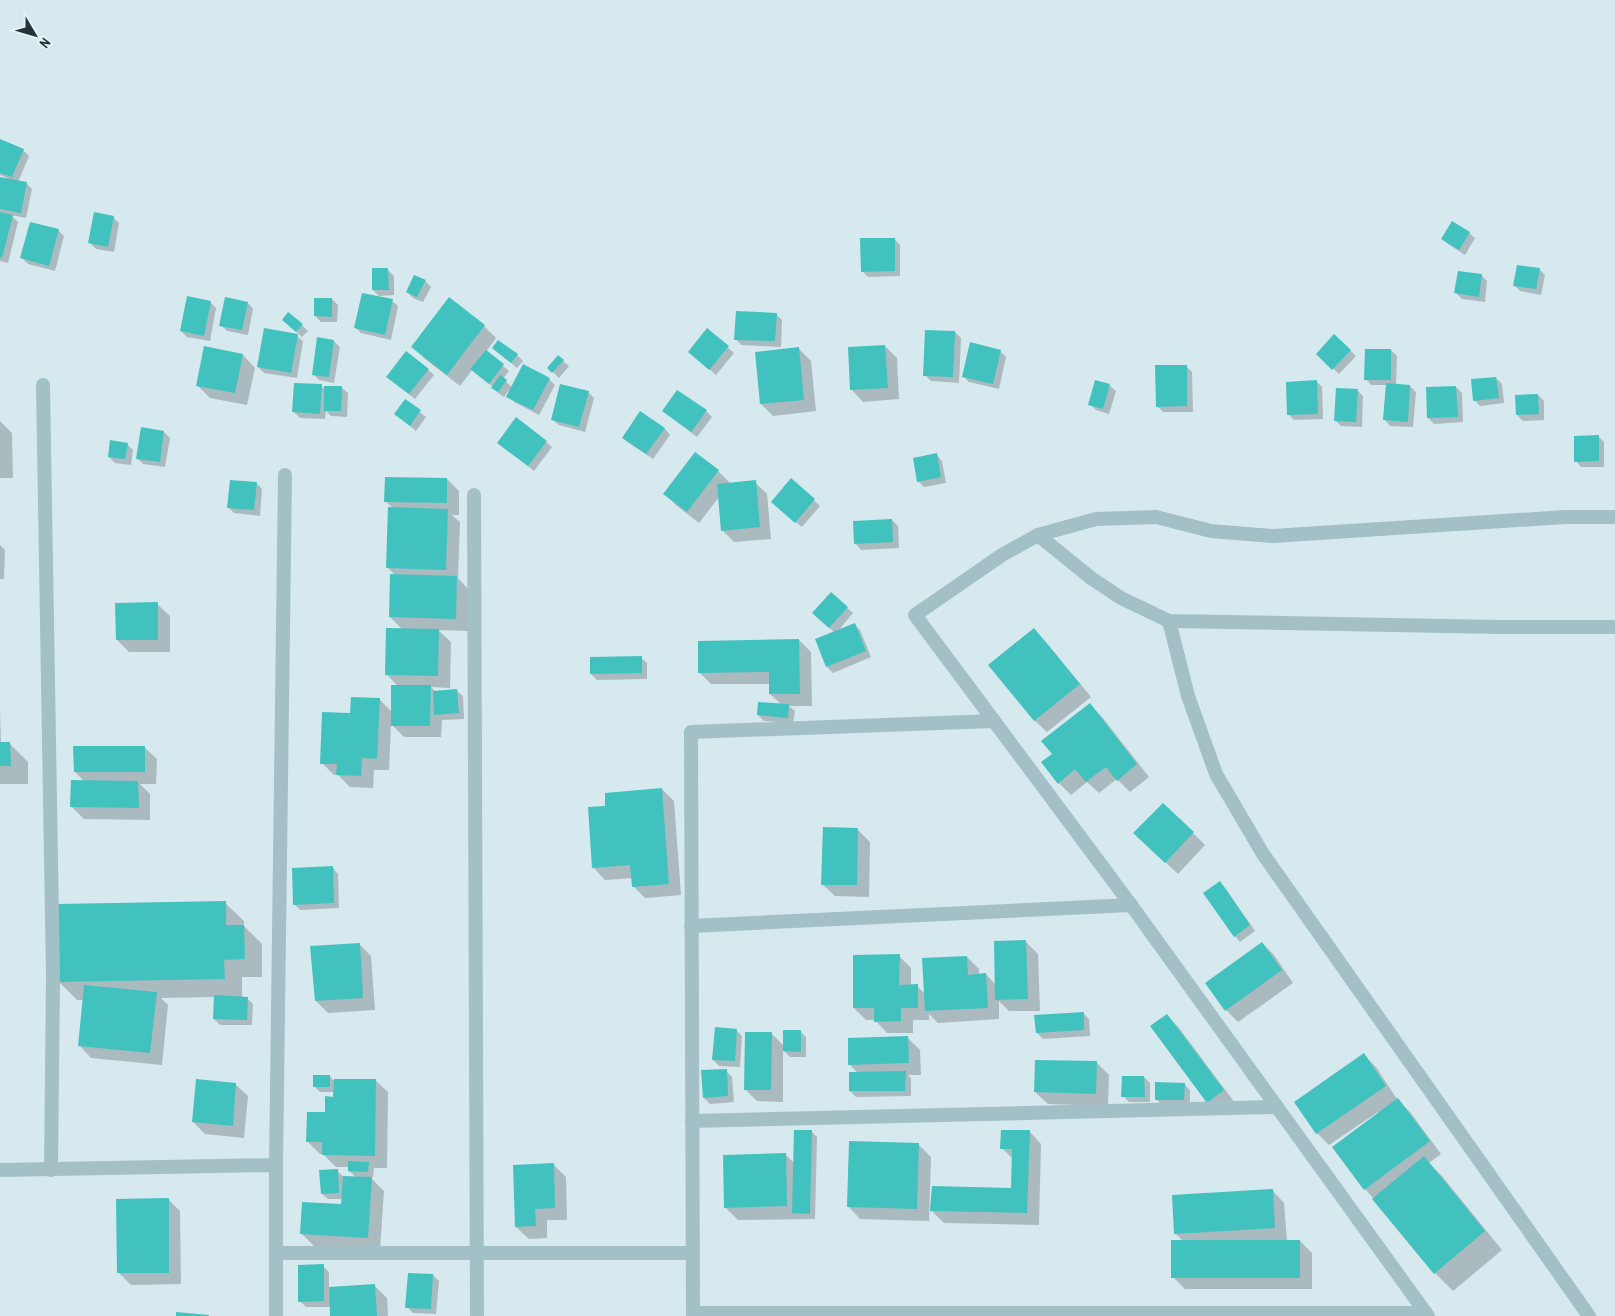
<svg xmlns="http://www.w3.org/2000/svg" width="1615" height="1316" font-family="'Archivo Narrow',sans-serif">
<rect width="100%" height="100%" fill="#d6e9ef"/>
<g fill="#0003">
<path d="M0 140 23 150 29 156 18 182 26 183 32 189 26 218 11 215 18 222 8 263 0 261V178L7 179V178L0 175Z"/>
<path d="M113 217 119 223 114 252 96 249 90 243Z"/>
<path d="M58 230 64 236 55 271 28 264 22 258Z"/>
<path d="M1469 233 1475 238 1465 255 1448 244 1442 239Z"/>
<path d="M894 239 900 245V276L868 277 862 271Z"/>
<path d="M1539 269 1545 275 1541 295 1520 291 1514 285Z"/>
<path d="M388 270 394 276V295L379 296 373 290Z"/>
<path d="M1481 275 1487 281 1485 302 1462 299 1456 293Z"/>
<path d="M425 281 431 287 423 302 413 298 407 292Z"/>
<path d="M332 299 338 305 337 322H321L315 316Z"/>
<path d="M392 301 398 306 391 340 361 333 355 327Z"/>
<path d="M210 302 216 308 210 341 187 337 181 331Z"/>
<path d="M248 303 253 309 248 335 227 331 221 325Z"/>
<path d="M776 314 782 320 781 347 741 345 736 339Z"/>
<path d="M289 325H302L308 331 302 337Z"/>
<path d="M484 326 496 338 486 352 509 371 503 379 512 387 549 379 555 385 539 415 514 402 508 396 511 391 509 390 504 397 498 393 493 387 472 370 460 386 425 359 413 347Z"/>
<path d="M708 330 734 353 716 375 695 357Z"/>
<path d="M955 332 961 338 959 383 931 381 925 375Z"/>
<path d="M297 336 303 341 297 378 264 373 258 367Z"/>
<path d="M1335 336 1356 356 1339 374 1318 354Z"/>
<path d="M334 341 340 347 334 383 319 380 313 374Z"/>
<path d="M885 346 897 358 899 399 863 402 851 389Z"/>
<path d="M493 348 517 355 523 361 517 368Z"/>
<path d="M798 348 811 361 816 411 773 416 761 404Z"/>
<path d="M1391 350 1397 356 1396 385 1410 386 1416 392 1413 427 1390 426 1385 420 1387 385H1371L1366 379Z"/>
<path d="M1000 351 1006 357 999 389 969 382 963 376Z"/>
<path d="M243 355 255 368 247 405 210 398 198 386Z"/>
<path d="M563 361 569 366 559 378 549 368Z"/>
<path d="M1186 366 1192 372 1193 412H1163L1157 406Z"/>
<path d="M428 370 434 375 415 399 393 382Z"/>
<path d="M1496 378 1502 384 1504 403 1480 406 1474 400Z"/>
<path d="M1316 381 1322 387 1323 419 1294 420 1288 414Z"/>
<path d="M1096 382 1110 386 1116 391 1109 414 1096 410 1090 404Z"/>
<path d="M321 386 326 390 342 388 348 393 347 417 331 416 326 411 325 419 300 418 294 412Z"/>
<path d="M1456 387 1462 393 1463 422 1434 424 1428 418Z"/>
<path d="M1357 390 1363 396 1362 427 1341 426 1335 420Z"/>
<path d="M588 392 594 398 585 432 559 425 553 420Z"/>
<path d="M1538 395 1544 401V420L1523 421 1517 415Z"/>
<path d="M406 401 426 417 416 431 396 414Z"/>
<path d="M663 411H706L712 417 697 437Z"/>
<path d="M641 413 665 429 670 435 653 459 629 443 623 438Z"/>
<path d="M0 421 12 433 13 478H0Z"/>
<path d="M142 429 164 432 170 438 165 467 143 464 137 458Z"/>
<path d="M1598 436 1604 442V467H1581L1576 461Z"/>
<path d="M546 442 552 447 534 471 498 443Z"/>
<path d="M127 444 133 450 131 465 115 463 109 457Z"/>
<path d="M695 454 718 471 731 484 755 482 767 494 771 539 734 542 722 530 719 497 699 523 677 506 665 494Z"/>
<path d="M937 455 942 461 946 483 924 487 918 481Z"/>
<path d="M447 479 459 491V515H452L460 522 458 578 469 590 468 631 438 630 451 642 450 688 431 687 436 692 457 691 463 696 464 719 442 720 441 737H404L391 724 389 770H374L373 788 350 787 338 775H334L322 763 351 714 379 699 392 712 398 686 386 674 403 630 390 617 395 575 387 567 393 508 385 501Z"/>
<path d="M791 480 820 506 802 527 778 508Z"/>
<path d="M257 484 262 489 260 516 234 513 228 507Z"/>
<path d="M892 520 898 526 899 548 861 550 856 544Z"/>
<path d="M0 545 5 550 4 579H0Z"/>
<path d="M831 594 853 613 838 631 854 624 860 630 871 657 833 673 827 667 816 640 834 632 819 619Z"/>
<path d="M157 604 170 616V652H129L117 640Z"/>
<path d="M1034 630 1046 642 1091 697 1047 732 1034 720Z"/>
<path d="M799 640 811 652 812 706H789L795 711 793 723 764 721 758 715 782 705 770 694V684H711L699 672Z"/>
<path d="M641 658 647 663V679L597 680 591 674Z"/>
<path d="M1090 705 1102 717 1149 777 1130 792 1117 779 1099 793 1087 782 1071 795 1059 783 1053 754Z"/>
<path d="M0 707 1 744H10L28 762V784H0Z"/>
<path d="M144 747 157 759 156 784H140L150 794V820L84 819 72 807 84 781 75 772Z"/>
<path d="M662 789 674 801 681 895 645 898 633 886V878L605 880 593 867 607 807Z"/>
<path d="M858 830 870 842 869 897 835 896 822 884Z"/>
<path d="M1193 833 1205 845 1178 874 1147 845Z"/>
<path d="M333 868 338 874 339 908 300 910 294 904Z"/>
<path d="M1220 883 1226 889 1255 931 1240 942 1235 936Z"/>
<path d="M225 903 244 921V926L262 944V977H242V998H247L253 1004 252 1025H220L214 1019 215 997 161 998 168 1005 162 1065 91 1058 79 1045 84 1000H77L59 982Z"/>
<path d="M1026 942 1038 954 1040 1011H1009L999 1001V1019L938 1023 929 1014V1020H913V1033H887L875 1020H866L854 1008 899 956 911 968V986H917L925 994 967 957 979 969V975L986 974 996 985Z"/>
<path d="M1262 943 1274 955 1293 983 1238 1022 1226 1010Z"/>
<path d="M359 944 371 956 375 1010 328 1013 316 1001Z"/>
<path d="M1083 1013 1089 1019 1090 1036 1043 1039 1037 1033Z"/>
<path d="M1167 1015 1179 1028 1235 1103 1208 1102Z"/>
<path d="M736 1030 742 1036 740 1067 719 1066 713 1060Z"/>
<path d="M800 1031 806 1037V1057H790L783 1050V1102L757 1101 745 1089 771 1033 784 1046Z"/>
<path d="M908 1038 920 1050 921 1075H908L911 1078V1096L856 1097 850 1091 858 1073 850 1065Z"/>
<path d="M1364 1055 1376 1067 1397 1099 1410 1112 1441 1154 1429 1163 1442 1176 1502 1250 1453 1291 1435 1273 1374 1199 1365 1189 1380 1114 1378 1112 1329 1145 1317 1133 1296 1102Z"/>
<path d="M1097 1063 1109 1075 1108 1106 1048 1104 1035 1092Z"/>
<path d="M726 1071 732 1077 734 1102 710 1104 704 1098Z"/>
<path d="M330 1076 333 1080H375L388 1092 387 1168H374L373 1177H370L384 1191 380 1250 314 1246 302 1234 342 1205 343 1199H328L322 1194 337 1171 344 1177 357 1178 349 1171V1167H336L323 1154H320L308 1142 335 1098V1092H320L314 1086Z"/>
<path d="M1144 1077 1150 1083V1102H1129L1123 1096Z"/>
<path d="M235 1084 248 1096 244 1138 205 1134 193 1122Z"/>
<path d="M1184 1084 1190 1090V1106L1162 1105 1156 1099Z"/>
<path d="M811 1131 817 1137 815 1219 738 1220 725 1207 785 1154 794 1163Z"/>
<path d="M1029 1131 1041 1144 1039 1225 944 1223 932 1211 1012 1189 1013 1159 1002 1148Z"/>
<path d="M919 1145 931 1157 929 1221 860 1219 848 1206Z"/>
<path d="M554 1165 566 1177 567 1220H547V1238L529 1239 516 1227Z"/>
<path d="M1272 1190 1284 1203 1287 1241H1300L1312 1253V1289H1185L1173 1277 1183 1241 1175 1233Z"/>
<path d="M168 1199 180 1211 181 1284 131 1285 119 1273Z"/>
<path d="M323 1266 329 1272V1288L375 1286 387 1298 388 1316H331V1307H306L300 1301Z"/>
<path d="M433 1275 439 1281 436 1314 413 1313 407 1307Z"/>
</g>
<g fill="#42c2be">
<path d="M0 139 24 149 12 177 0 173Z"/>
<path d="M0 177 27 182 21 213 0 209Z"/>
<path d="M0 212 13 215 2 258 0 257Z"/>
<path d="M94 212 114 216 108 247 88 243Z"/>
<path d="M1452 221 1470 232 1459 250 1441 239Z"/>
<path d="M30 222 59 229 49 266 20 258Z"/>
<path d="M860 238H895V271L861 272Z"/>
<path d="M1517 265 1540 268 1536 289 1513 286Z"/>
<path d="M372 268H388L389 290H372Z"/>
<path d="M1458 271 1482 274 1479 297 1454 293Z"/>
<path d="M414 275 426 280 417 297 406 292Z"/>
<path d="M362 293 393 299 385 335 354 328Z"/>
<path d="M187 296 211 301 204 336 180 331Z"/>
<path d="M225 297 248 302 242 330 219 326Z"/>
<path d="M449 297 485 325 447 375 411 347Z"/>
<path d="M314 298H332V317L314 316Z"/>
<path d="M736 311 777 313 775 341 734 340Z"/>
<path d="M288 312 303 324 296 332 282 320Z"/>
<path d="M264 328 298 334 291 373 257 367Z"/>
<path d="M707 328 729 346 709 370 688 352Z"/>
<path d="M925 330 955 331 953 377 923 376Z"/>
<path d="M1334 334 1351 350 1332 370 1316 354Z"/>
<path d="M317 337 334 340 329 377 312 375Z"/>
<path d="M498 340 518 354 511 363 492 348Z"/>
<path d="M970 342 1001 350 993 384 962 377Z"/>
<path d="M885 345 888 388 850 390 848 347Z"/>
<path d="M204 346 243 354 235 393 196 386Z"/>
<path d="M799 347 804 400 760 404 755 352Z"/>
<path d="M1365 349H1391V380H1364Z"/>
<path d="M486 350 504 364 489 384 470 369Z"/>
<path d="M406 351 429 369 409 394 386 377Z"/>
<path d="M558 355 564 360 552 373 547 368Z"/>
<path d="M523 364 550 378 533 410 506 397Z"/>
<path d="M1155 365H1187V406L1156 407Z"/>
<path d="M500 375 507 380 498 392 491 388Z"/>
<path d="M1496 377 1499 398 1473 401 1471 379Z"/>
<path d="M1095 380 1110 384 1103 409 1088 405Z"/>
<path d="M1317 380 1318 414 1287 415 1286 382Z"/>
<path d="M294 383 322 384 320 414 292 412Z"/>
<path d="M1386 383 1410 385 1408 422 1383 420Z"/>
<path d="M560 384 589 391 579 427 551 420Z"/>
<path d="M324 386H342L341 411H324Z"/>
<path d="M1456 386 1458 417 1427 418 1426 387Z"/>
<path d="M1336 388 1358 389 1356 422 1334 421Z"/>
<path d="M677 390 707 410 691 432 662 411Z"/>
<path d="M1538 394 1539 414 1516 415 1515 395Z"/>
<path d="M405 399 421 410 410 426 394 414Z"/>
<path d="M640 411 665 428 646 454 622 438Z"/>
<path d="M516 417 547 441 528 466 497 443Z"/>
<path d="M141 427 164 431 160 462 136 459Z"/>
<path d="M1599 435V461L1574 462V436Z"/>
<path d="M110 440 128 443 125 459 108 457Z"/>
<path d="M695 452 719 470 687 512 663 494Z"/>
<path d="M937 453 941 477 917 482 913 458Z"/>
<path d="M385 477 447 478V503L384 502Z"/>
<path d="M791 478 815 499 795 523 771 502Z"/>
<path d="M230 480 257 482 254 510 227 508Z"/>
<path d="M756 480 760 527 721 531 717 484Z"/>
<path d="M388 507 448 509 446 570 386 568Z"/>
<path d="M892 519 893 542 854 544 853 521Z"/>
<path d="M390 574 457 576 456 619 389 617Z"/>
<path d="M831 592 848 607 829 628 812 613Z"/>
<path d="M158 602V640H116L115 603Z"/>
<path d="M855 623 866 651 826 667 815 639Z"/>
<path d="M386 628 439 629 438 676 385 675Z"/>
<path d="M1034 628 1080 684 1034 721 988 665Z"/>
<path d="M799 639 800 694H769V672L698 673V641Z"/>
<path d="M642 656V673L590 674V657Z"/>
<path d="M391 685H431L430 726H391Z"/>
<path d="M457 689 459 713 434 715 433 691Z"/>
<path d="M351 697 380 698 377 759 362 758 361 776 336 775 337 764H320L322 712 350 713Z"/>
<path d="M758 702 789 704 788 718 757 715Z"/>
<path d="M1090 703 1137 764 1117 781 1106 767 1086 782 1075 769 1058 784 1041 762 1052 754 1041 741Z"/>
<path d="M0 742H10L11 766H0Z"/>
<path d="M73 746H145V772H74Z"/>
<path d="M71 780 138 781 139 808 70 807Z"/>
<path d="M662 788 669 884 632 887 630 865 592 868 588 807 605 806V793Z"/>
<path d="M1163 803 1194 832 1165 863 1133 833Z"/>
<path d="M823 827 858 828 857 885H821Z"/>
<path d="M333 866 334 903 293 905 292 868Z"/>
<path d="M1220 881 1250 925 1234 937 1203 893Z"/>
<path d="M226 901V925H244L245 959 224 960 225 979 57 982V904Z"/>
<path d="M1026 940 1028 999 995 1000 994 941Z"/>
<path d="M1262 942 1282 970 1225 1011 1205 983Z"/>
<path d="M360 943 363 998 315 1001 310 946Z"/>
<path d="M900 954 899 985 918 984V1008H901V1021L874 1022V1008H853V955Z"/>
<path d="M967 956 968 975 986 973 988 1008 925 1011 922 958Z"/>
<path d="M84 985 157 992 150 1053 78 1046Z"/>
<path d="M214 995 248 997 247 1020 213 1019Z"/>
<path d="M1084 1012V1030L1036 1033 1034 1015Z"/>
<path d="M1167 1014 1224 1090 1207 1103 1150 1026Z"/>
<path d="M715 1027 737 1029 735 1061 712 1060Z"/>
<path d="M783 1030H801V1052L783 1051Z"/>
<path d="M745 1032H772L771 1090H744Z"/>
<path d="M908 1036 909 1063 848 1065V1038Z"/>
<path d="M1364 1053 1386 1086 1316 1134 1294 1102Z"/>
<path d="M1035 1060 1097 1061 1096 1094 1034 1092Z"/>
<path d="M727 1069 728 1096 703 1098 701 1070Z"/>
<path d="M906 1071 905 1091H849V1072Z"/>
<rect x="313" y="1075" width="17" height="12"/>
<path d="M1122 1076H1144L1145 1097H1121Z"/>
<path d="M196 1079 236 1083 233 1126 192 1122Z"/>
<path d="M334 1079H376L375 1156 322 1155V1142H306L307 1112H325V1096L333 1097Z"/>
<path d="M1155 1082 1185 1083 1184 1100H1155Z"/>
<path d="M1398 1098 1430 1141 1364 1190 1332 1147Z"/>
<path d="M794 1130H812L810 1214 792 1213Z"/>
<path d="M1001 1130H1030L1027 1213 930 1211 932 1186 1011 1188 1012 1149H1000Z"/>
<path d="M849 1141 919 1143 917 1209 847 1207Z"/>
<path d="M786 1153 787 1206 724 1208 723 1155Z"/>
<path d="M1424 1156 1485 1231 1434 1274 1372 1199Z"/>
<path d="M348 1161 369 1162 368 1172 348 1171Z"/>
<path d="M554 1163 555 1208 535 1209 536 1226 515 1227 513 1165Z"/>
<path d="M338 1169 339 1193 321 1194 319 1170Z"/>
<path d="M343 1176 372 1177 368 1238 300 1234 302 1202 341 1204Z"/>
<path d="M1273 1189 1275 1228 1174 1234 1172 1195Z"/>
<path d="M169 1198V1273H117L116 1199Z"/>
<rect x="1171" y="1240" width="129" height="38"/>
<path d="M324 1264V1301L298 1302V1265Z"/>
<path d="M408 1273 433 1274 431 1309 405 1308Z"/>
<path d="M375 1284 377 1316H330L329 1287Z"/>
<path d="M176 1312 209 1315V1316H176Z"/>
</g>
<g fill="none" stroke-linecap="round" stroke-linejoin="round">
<g stroke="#a3c0c7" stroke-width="14">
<path d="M43 385 53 977 51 1170"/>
<path d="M474 495 477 1316"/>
<path d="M1038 535 1091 578 1121 598 1169 621 1500 627H1615"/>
<path d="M1169 621 1188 696 1216 774 1263 854 1589 1316"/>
<path d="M691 926 1131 905"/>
<path d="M692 1121 1277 1107"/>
<path d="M0 1170 276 1165"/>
<path d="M276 1253H693"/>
<path d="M693 1313H1426"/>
<path d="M276 1316V1165L285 475"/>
<path d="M693 1316 691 732 994 721"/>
<path d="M1428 1316 1131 905 915 615 1002 555 1038 535 1096 519 1156 517 1211 531 1273 536 1565 517H1615"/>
</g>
</g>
<g transform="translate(35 35) rotate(128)" stroke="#e2f2f8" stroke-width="4" paint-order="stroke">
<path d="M0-4L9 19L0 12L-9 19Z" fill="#253132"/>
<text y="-8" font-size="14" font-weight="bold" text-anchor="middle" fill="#253132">N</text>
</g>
</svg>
